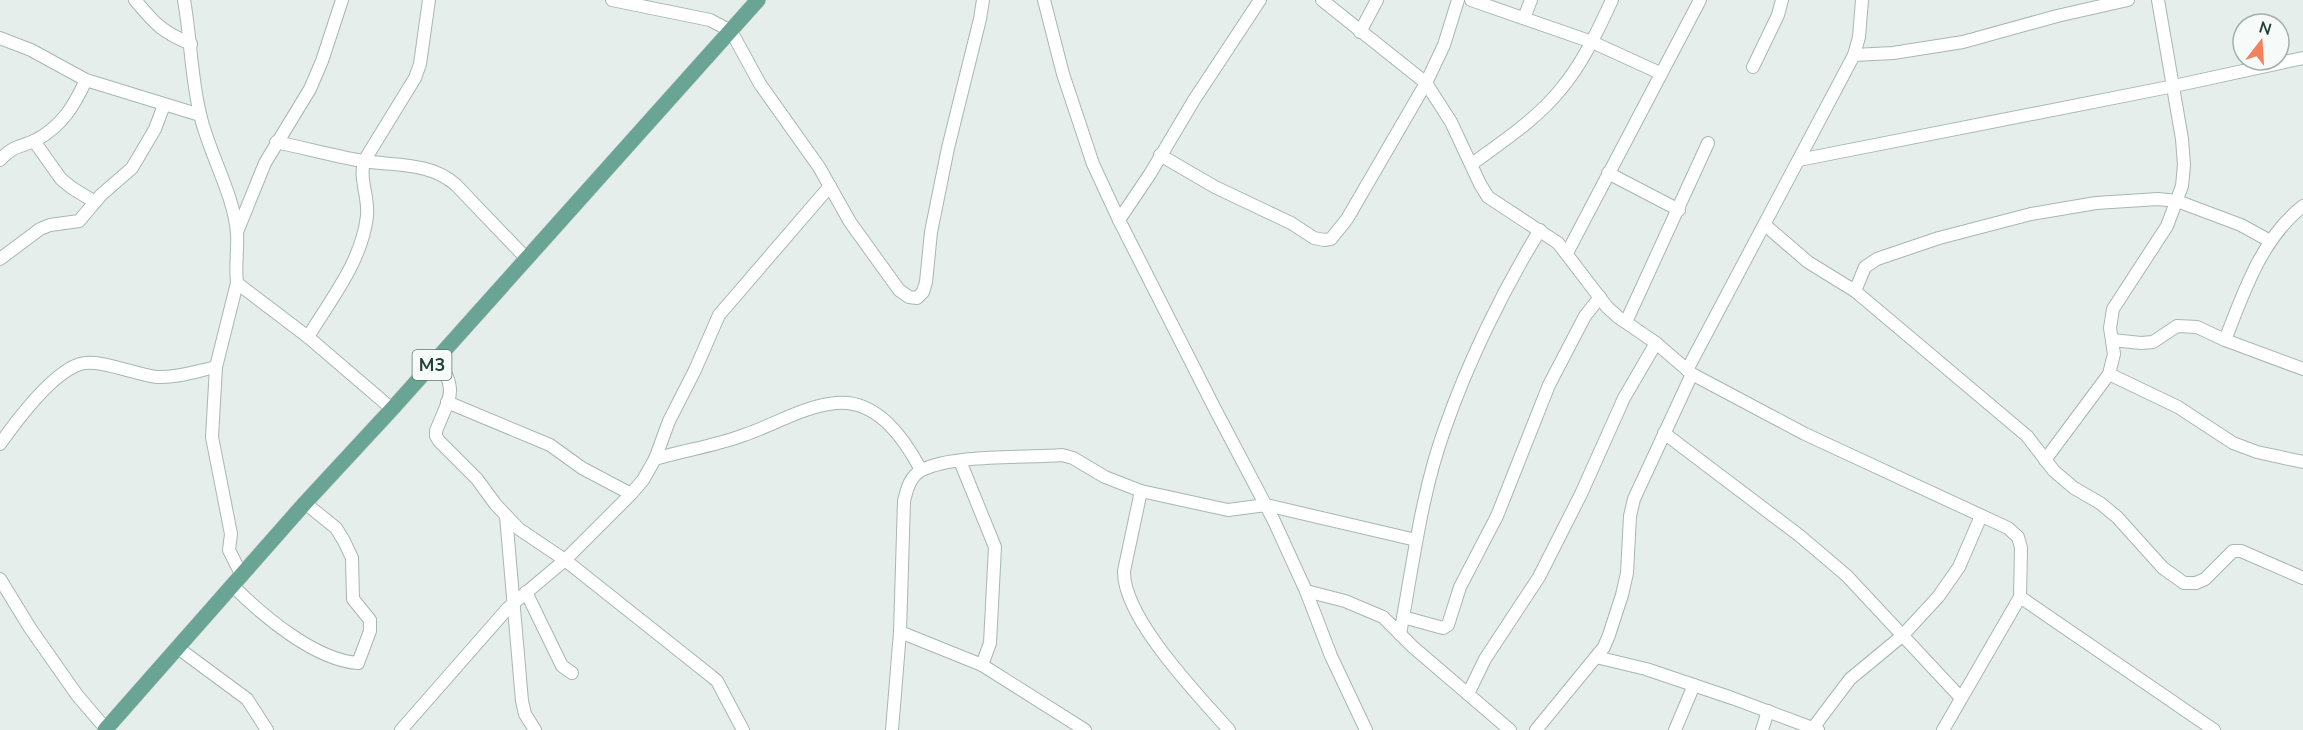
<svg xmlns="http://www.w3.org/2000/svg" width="2303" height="730" font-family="'Nunito Sans',sans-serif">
<rect width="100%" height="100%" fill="#e5eeea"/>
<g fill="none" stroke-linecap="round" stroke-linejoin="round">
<g stroke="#a7b7b1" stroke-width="14">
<g id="minor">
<path d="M135 0C155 24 162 32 191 44"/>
<path d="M184 0C191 39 191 80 201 118 210 155 234 195 237 233 238 249 235 266 237 283L308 337 392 409"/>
<path d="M612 0 710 20 731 31 760 84 819 167 850 222 899 290 909 297 917 298 923 292 926 282 931 232 948 148 980 19 983 0"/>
<path d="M1044 0 1063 74 1093 164 1119 220 1216 411 1274 521 1306 591 1331 656 1366 730"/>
<path d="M1322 0 1426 83 1451 122 1480 184 1488 197 1558 243 1607 307 1618 317 1656 343 1692 374 1805 434 2008 528 2018 537 2021 548 2020 597 1943 730"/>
<path d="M1471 0 1592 42 1660 73"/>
<path d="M1524 18 1531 0"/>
<path d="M1360 32 1377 0"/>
<path d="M0 38 31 50 86 80 200 115"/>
<path d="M1854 55 1893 53 1963 42 2057 16 2128 0"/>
<path d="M1753 67 1778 15 1782 0"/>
<path d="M34 141 61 179 72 188 95 202"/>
<path d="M276 142C305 148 334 156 363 161 396 166 431 162 456 185L526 258"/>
<path d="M1160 155 1215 187 1291 223 1314 238 1324 240 1331 239 1347 219 1426 83 1444 45 1458 0"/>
<path d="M0 160C14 145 19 148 36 140 62 126 74 106 86 80"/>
<path d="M1799 160 2174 86 2303 58"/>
<path d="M1472 164C1503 141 1537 119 1561 89 1583 63 1598 30 1612 0"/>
<path d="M1608 173 1679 210"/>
<path d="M1119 220 1150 174 1194 100 1260 0"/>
<path d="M1765 225 1808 262 1855 291 2027 436 2054 471 2074 488 2100 503 2117 517 2163 568 2184 583H2196L2205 579 2233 551H2241L2303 578"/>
<path d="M237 232 265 163 310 89 322 61 342 0"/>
<path d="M1567 253 1700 0"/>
<path d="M0 259 40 229 50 225 79 221 101 195 132 168 155 129 164 105"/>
<path d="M237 283 216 367 212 437 231 534 229 550 242 576"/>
<path d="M1855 291 1865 267 1877 259 1939 238 2031 214 2096 203 2158 199 2177 201 2241 225 2270 241"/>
<path d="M1626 322 1708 143"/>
<path d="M308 337C331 299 362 261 367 216 369 197 359 180 364 161L415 78 420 64 429 0"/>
<path d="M2112 340 2141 343 2153 342 2177 326 2197 327 2225 340 2303 369"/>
<path d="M2225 340C2244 292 2261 239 2303 206"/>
<path d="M438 358C458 394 450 395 436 431V436L439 441 477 479 496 505 519 529 565 560 711 676 717 681 743 730"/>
<path d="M1687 370 1854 55 1859 37 1862 0"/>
<path d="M2109 374 2178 407 2233 443 2257 452 2303 462"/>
<path d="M447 402 550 445 582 468 631 494"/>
<path d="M1664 433 1800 536 1847 576 1961 698"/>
<path d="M0 444C17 420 52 373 80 364 98 358 137 375 157 377 177 378 197 371 216 367"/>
<path d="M655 459 669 421 695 370 719 315 830 186"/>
<path d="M2045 460 2109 374 2114 354 2110 328 2113 309 2167 226 2182 186 2184 165 2182 139 2158 0"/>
<path d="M960 461 995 547 990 643 982 665"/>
<path d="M1141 491 1124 571C1123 618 1199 696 1229 730"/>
<path d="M506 516 522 701 525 714 535 730"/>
<path d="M0 579 30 628 77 695 106 729"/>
<path d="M233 586C263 616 315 660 358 663L370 631V620L353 599 352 558 344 541 336 528 305 503"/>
<path d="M1306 591 1345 601 1383 617 1413 647 1510 730"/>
<path d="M526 592 562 666 572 673"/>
<path d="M2020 597 2214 730"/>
<path d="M1403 617 1443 628 1448 625 1460 587 1497 516 1549 385 1585 316 1600 297"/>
<path d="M900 632 982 665 1085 730"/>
<path d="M1400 634C1413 565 1421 494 1445 428 1468 362 1503 290 1540 230"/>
<path d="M178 648 247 699 267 730"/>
<path d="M1596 657 1646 669 1732 698 1818 730"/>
<path d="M1468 694 1485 659 1539 577 1581 494 1624 398 1656 343"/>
<path d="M1813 728 1850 679 1902 636 1938 597 1959 567 1981 516"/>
<path d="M401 730 508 608 565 560 631 494 643 480 655 459C685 450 715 446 744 435 774 425 804 406 836 403 877 399 904 438 921 470"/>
<path d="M892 730 900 632 904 501C907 489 910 476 922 470 953 454 1025 458 1062 455L1073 458 1105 477 1141 491 1228 510 1266 505 1416 540"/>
<path d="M1536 730 1604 647 1609 635 1622 595 1627 573 1630 516 1634 499 1692 374"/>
<path d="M1675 730 1694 685"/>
<path d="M1762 730 1768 711"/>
</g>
</g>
<g stroke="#c1cac7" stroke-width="16">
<path id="major" d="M105 730 305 503 392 409 758 0"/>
</g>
<use href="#minor" stroke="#fff" stroke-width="12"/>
<use href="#major" stroke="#69a494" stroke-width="15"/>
</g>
<g text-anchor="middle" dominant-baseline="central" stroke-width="4.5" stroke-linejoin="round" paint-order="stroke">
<rect fill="#f6faf8" stroke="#627872" stroke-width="1.5" x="412.5" y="350" width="39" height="30" rx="4.5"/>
<g font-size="18" font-weight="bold" fill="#234138">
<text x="432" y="365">M3</text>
</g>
</g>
<g transform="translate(2261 42) rotate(17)"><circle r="28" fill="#f6faf8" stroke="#a2b0ab" stroke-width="1.5"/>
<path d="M0-4.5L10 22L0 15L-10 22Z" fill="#f3815e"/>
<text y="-9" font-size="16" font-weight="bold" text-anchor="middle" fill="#234138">N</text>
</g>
</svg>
